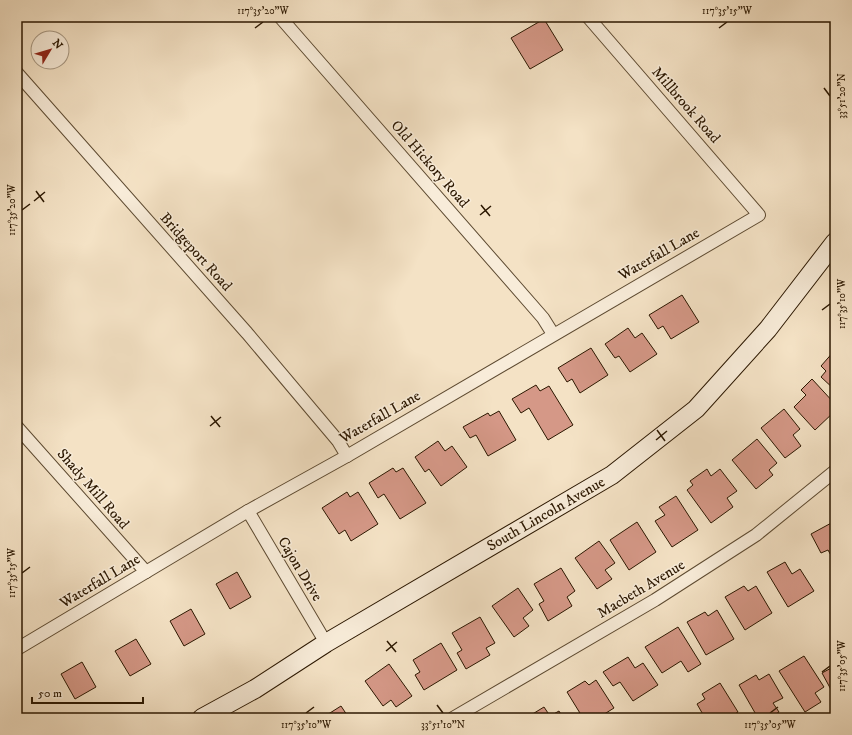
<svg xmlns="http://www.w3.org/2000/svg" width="852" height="735" font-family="'IM FELL DW Pica',serif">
<rect width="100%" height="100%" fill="#f4e2c5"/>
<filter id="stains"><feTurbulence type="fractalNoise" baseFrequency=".005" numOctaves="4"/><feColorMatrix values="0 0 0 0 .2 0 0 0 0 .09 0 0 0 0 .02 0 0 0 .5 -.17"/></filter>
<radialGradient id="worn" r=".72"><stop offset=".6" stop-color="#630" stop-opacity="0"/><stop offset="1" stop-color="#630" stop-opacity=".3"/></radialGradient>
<g fill="#d59887" stroke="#2b1700">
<path d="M544 19 563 50 530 69 511 38Z"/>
<path d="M682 295 699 322 671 339 663 326 658 329 649 315Z"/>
<path d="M628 328 635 338 642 333 657 354 630 372 619 356 615 358 605 344Z"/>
<path d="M591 348 608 375 580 393 572 379 567 382 558 368Z"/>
<path d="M835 350V390L821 377 826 371 821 366Z"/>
<path d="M812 379 835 404V411L815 430 794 407 806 395 801 390Z"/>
<path d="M536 385 540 391 549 386 573 425 548 440 529 408 521 413 512 399Z"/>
<path d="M784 409 800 429 793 435 801 446 785 458 761 428Z"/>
<path d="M499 411 516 440 488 456 476 435 470 438 463 427 488 413 490 416Z"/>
<path d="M757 439 777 463 769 470 773 475 756 489 732 460Z"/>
<path d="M438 441 445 451 452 446 467 467 441 486 429 469 425 472 415 457Z"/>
<path d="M393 468 396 472 403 468 426 503 400 519 384 494 378 498 369 483Z"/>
<path d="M707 469 711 476 720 469 737 491 727 498 733 507 711 523 687 490 693 485 690 481Z"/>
<path d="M347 492 350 497 358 492 378 524 351 541 345 530 339 534 322 508Z"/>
<path d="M676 496 698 530 672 547 655 521 665 515 659 507Z"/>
<path d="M835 521V558L833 559 828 550 821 553 811 534Z"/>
<path d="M637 522 656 552 629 570 610 540Z"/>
<path d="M599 541 615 563 605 570 612 579 597 589 575 558Z"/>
<path d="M785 562 792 574 800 569 814 591 788 607 767 572Z"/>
<path d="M561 568 575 591 567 597 572 606 548 621 539 604 544 601 534 584Z"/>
<path d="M237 572 251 597 230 609 216 584Z"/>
<path d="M744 586 748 591 756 586 772 613 745 630 725 597Z"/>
<path d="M518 588 533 610 523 618 529 626 514 637 492 606Z"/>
<path d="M191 609 205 634 184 646 170 621Z"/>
<path d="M717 610 734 639 706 655 687 622 705 612 708 616Z"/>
<path d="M480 617 495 643 486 648 490 655 466 669 457 653 462 650 452 633Z"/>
<path d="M678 627 701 664 688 672 681 661 662 673 645 647Z"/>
<path d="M136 639 151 664 130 676 115 651Z"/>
<path d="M441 643 457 670 424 690 415 675 420 672 413 660Z"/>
<path d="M804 656 824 687 815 693 821 702 805 712 779 671Z"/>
<path d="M628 657 635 668 643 663 658 685 633 701 620 682 613 686 603 672Z"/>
<path d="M82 662 96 687 75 699 61 674Z"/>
<path d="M389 664 412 696 396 707 391 700 383 706 365 681Z"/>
<path d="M835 666V697L822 673Z"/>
<path d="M769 674 783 698 773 703 779 712 769 718H758L739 685 756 675 759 680Z"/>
<path d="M596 680 614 708 598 718H583L567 692 585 681 589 685Z"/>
<path d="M720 683 738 712 728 718H705L697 704 705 699 702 694Z"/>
<path d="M341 706 349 718H322Z"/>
<path d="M544 707 550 716 559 711 563 718H526Z"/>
</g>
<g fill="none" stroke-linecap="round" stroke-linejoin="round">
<g stroke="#5d4a31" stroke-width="14">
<g id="street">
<path d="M280 17 543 318 553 334"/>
<path d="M17 73 247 333 338 441 347 456"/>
<path d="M17 427 146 572"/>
<path d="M248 511 326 643"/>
<path d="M17 649 248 511 347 456 759 215 588 17"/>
<path d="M453 718 655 600 756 535 835 471"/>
</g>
</g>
<g stroke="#2b1700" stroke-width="20">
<path id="secondary" d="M202 718 255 689 326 643 612 475 696 409 768 329 835 242"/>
</g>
<use href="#street" stroke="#f8ecd9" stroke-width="12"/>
<use href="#secondary" stroke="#f8ecd9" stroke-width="18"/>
</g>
<path fill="none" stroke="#2b1700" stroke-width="1.5" d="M255 28 263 22M719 28 727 22M824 88 830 96M36 191 44 202M34 201 45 192M481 205 490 216M22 210 30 204M480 215 491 206M822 310 830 304M211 416 220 427M210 426 221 417M657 430 665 441M656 440 667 431M22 573 30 567M387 641 396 652M386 651 397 642M822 672 830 666M437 705 443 713M306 713 314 707M770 713 778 707"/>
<g text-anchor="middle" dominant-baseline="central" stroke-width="3" stroke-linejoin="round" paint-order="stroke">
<g font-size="15" fill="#2b1700" stroke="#f8ecd9">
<text transform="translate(686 105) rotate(49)">Millbrook Road</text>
<text transform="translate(430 164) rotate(49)">Old Hickory Road</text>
<text transform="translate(196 252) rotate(48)">Bridgeport Road</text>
<text transform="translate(659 254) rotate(-30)">Waterfall Lane</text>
<text transform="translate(380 417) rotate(-30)">Waterfall Lane</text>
<text transform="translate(93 489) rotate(49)">Shady Mill Road</text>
<text transform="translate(546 514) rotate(-30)">South Lincoln Avenue</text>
<text transform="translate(300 569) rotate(59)">Cajon Drive</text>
<text transform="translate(100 581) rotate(-31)">Waterfall Lane</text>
<text transform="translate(641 589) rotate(-31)">Macbeth Avenue</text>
</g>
</g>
<rect width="852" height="735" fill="none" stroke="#f4e2c5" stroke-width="44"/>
<g transform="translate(50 50) rotate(52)"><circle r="19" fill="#f8ecd9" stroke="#a69782"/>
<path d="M0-3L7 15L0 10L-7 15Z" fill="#8f2418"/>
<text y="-6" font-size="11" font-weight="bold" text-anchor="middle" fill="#2b1700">N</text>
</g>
<path d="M32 697v6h111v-6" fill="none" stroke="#2b1700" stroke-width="2"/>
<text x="38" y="697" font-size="12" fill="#2b1700" stroke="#f8ecd9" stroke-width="3" paint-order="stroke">50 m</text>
<rect x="22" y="22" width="808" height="691" fill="none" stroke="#2b1700" stroke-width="1.5"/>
<g font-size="10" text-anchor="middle" fill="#2b1700">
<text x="263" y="14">117°35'20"W</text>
<text x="727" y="14">117°35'15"W</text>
<text transform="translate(841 96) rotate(-90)" y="4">33°51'20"N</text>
<text transform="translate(11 210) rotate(-90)" y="4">117°35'20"W</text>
<text transform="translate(841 304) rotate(-90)" y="4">117°35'10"W</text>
<text transform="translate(11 573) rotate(-90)" y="4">117°35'15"W</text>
<text transform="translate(841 666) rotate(-90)" y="4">117°35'05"W</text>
<text x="306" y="728">117°35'10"W</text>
<text x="443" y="728">33°51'10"N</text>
<text x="770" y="728">117°35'05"W</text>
</g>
<rect width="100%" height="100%" filter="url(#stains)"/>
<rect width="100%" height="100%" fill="url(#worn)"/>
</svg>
